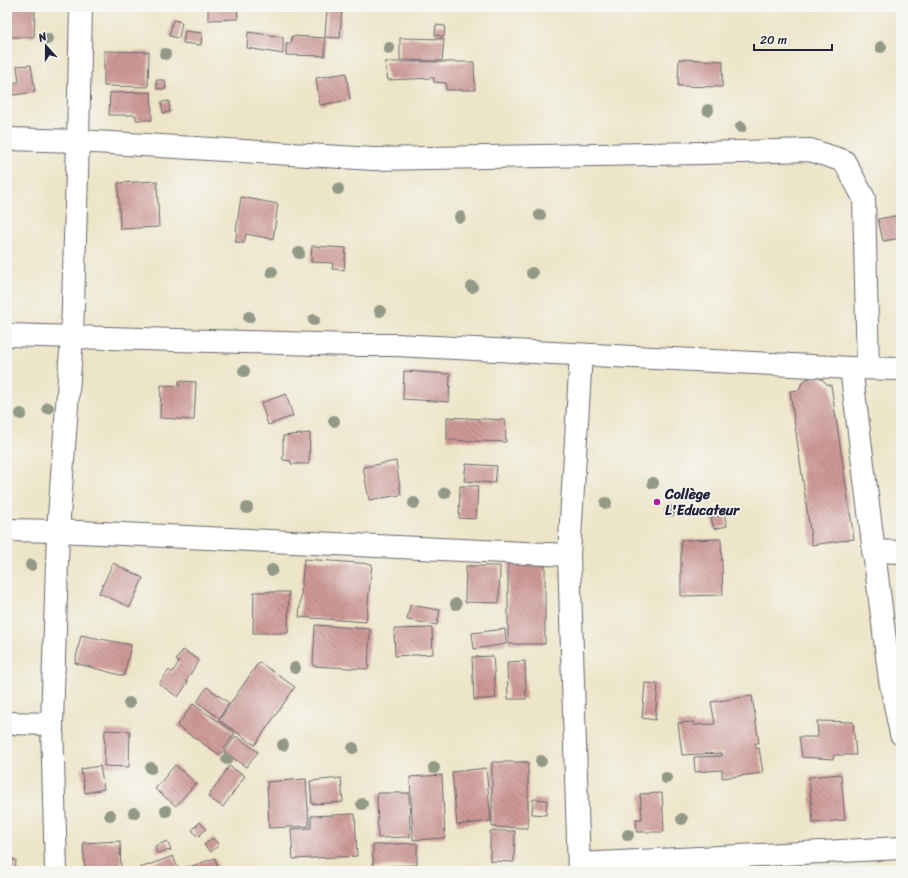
<svg xmlns="http://www.w3.org/2000/svg" width="908" height="878" font-family="Sriracha,sans-serif">
<defs>
<pattern id="building-back-hatch" width="6" height="6" patternUnits="userSpaceOnUse"><rect width="6" height="6" fill="#ce9996"/><path d="M-1 5l2 2M0 0l6 6M5-1l2 2" fill="none" stroke="#a77c7c"/></pattern>
</defs>
<rect width="100%" height="100%" fill="#f6f6f2"/>
<filter id="ink" filterUnits="userSpaceOnUse"><feTurbulence type="fractalNoise" baseFrequency=".025" numOctaves="2"/><feDisplacementMap in="SourceGraphic" scale="8" xChannelSelector="R" yChannelSelector="G"/><feConvolveMatrix kernelMatrix="1 2 1 2 8 2 1 2 1" color-interpolation-filters="sRGB"/></filter>
<filter id="wash" filterUnits="userSpaceOnUse"><feTurbulence type="fractalNoise" baseFrequency=".012" numOctaves="4" result="noise"/><feDisplacementMap in="SourceGraphic" scale="16" xChannelSelector="R" yChannelSelector="G"/><feGaussianBlur stdDeviation="0.9" result="paint"/><feColorMatrix in="noise" values="0 0 0 0 0 0 0 0 0 0 0 0 0 0 0 0 0 1.4 0 .05"/><feComposite in="paint" operator="in"/></filter>
<g filter="url(#wash)">
<rect width="100%" height="100%" fill="#ede5c8"/>
<g id="blocks">
<g fill="url(#building-back-hatch)">
<path d="M7 7H35L34 37H7Z"/>
<path d="M208 7H237L238 19 208 20Z"/>
<path d="M327 7H342L340 38 325 37Z"/>
<path d="M173 20 182 22 179 38 169 36Z"/>
<path d="M436 25 445 26 444 37 435 35Z"/>
<path d="M185 31 202 33 201 45 183 43Z"/>
<path d="M248 32 283 37V54L247 48Z"/>
<path d="M292 36 325 38V56L286 55V44H291Z"/>
<path d="M400 38 444 39 442 61 400 60Z"/>
<path d="M104 51 149 52 148 87 104 86Z"/>
<path d="M679 59 723 61 722 87 678 86Z"/>
<path d="M385 62H474L475 90H446V83L434 82V78L388 80Z"/>
<path d="M31 65 35 92 7 96V83L19 82 17 66Z"/>
<path d="M346 73 350 100 320 105 316 78Z"/>
<path d="M156 80H165L166 89H157Z"/>
<path d="M151 92 152 120H136V115H109L110 93Z"/>
<path d="M169 101 170 112 163 113 161 102Z"/>
<path d="M157 181 159 227 120 229 118 183Z"/>
<path d="M241 197 278 204 273 239 246 234 244 243 235 242 237 232H236Z"/>
<path d="M901 215V238L883 241 878 219Z"/>
<path d="M312 246 346 248 344 270 332 269 333 263 311 262Z"/>
<path d="M404 371 450 374 449 402 403 399Z"/>
<path d="M813 377H817L823 380 828 385H831L854 539 812 545 790 391 799 390 802 383 804 381 807 379Z"/>
<path d="M179 381 196 382 194 420 160 418 161 385 179 386Z"/>
<path d="M286 394 293 416 268 425 261 403Z"/>
<path d="M447 417 505 420 506 442 447 440Z"/>
<path d="M310 433 309 464H291V461L283 460V436Z"/>
<path d="M396 461 401 495 369 500 363 467Z"/>
<path d="M466 464 497 466 495 483 464 481Z"/>
<path d="M460 486H478L476 519 459 518Z"/>
<path d="M724 514 727 526 714 529 711 517Z"/>
<path d="M721 539 723 595 681 596V540Z"/>
<path d="M304 559 372 564 366 622 299 617Z"/>
<path d="M545 561V644H508V562Z"/>
<path d="M113 563 143 578 130 607 99 593Z"/>
<path d="M466 566H500L499 603 465 602Z"/>
<path d="M254 592H289L288 633H253Z"/>
<path d="M410 605 440 610 437 625 407 620Z"/>
<path d="M315 625 370 629 368 669 313 666Z"/>
<path d="M432 628 433 654 395 656 394 629Z"/>
<path d="M505 629 506 644 474 649 472 633Z"/>
<path d="M81 635 131 645 124 676 75 663Z"/>
<path d="M183 650 199 660 186 681 188 682 178 697 159 684 169 670 172 673 179 662 176 660Z"/>
<path d="M493 656 496 698 474 700 472 657Z"/>
<path d="M525 661 526 699H508L507 662Z"/>
<path d="M259 662 295 687 255 745 219 720Z"/>
<path d="M7 674 11 691 7 692Z"/>
<path d="M645 683 658 684 655 720 642 718Z"/>
<path d="M207 687 229 703 219 718 197 702Z"/>
<path d="M752 696 759 743H755L756 748H759L763 773 722 778V770L695 772 694 757 722 756V753L682 755 678 723 694 722V725L715 724 711 702Z"/>
<path d="M193 704 235 733 220 755 177 726Z"/>
<path d="M817 721 853 722 856 755H834L833 759 802 757 799 737H818Z"/>
<path d="M105 730 130 731 129 767 104 766Z"/>
<path d="M236 736 258 752 246 767 224 752Z"/>
<path d="M492 762H528V828L492 827Z"/>
<path d="M175 765 196 783 176 806 155 789Z"/>
<path d="M100 766 104 789 85 793 81 769Z"/>
<path d="M229 766 245 776 223 807 208 797Z"/>
<path d="M486 768 491 821 457 825 452 772Z"/>
<path d="M841 774 845 820 813 823 809 777Z"/>
<path d="M442 775 445 838 413 840 410 777Z"/>
<path d="M341 778 343 802 312 804 310 781Z"/>
<path d="M306 779 309 826 269 828 267 782Z"/>
<path d="M377 793H409L410 837 378 838Z"/>
<path d="M662 793 664 832H637L636 819H642L640 794Z"/>
<path d="M533 799 547 800 546 815 532 814Z"/>
<path d="M355 814 357 856 293 859 291 829 311 828V816Z"/>
<path d="M200 822 206 829 198 837 192 830Z"/>
<path d="M490 831H515L514 862 490 861Z"/>
<path d="M213 838 219 845 211 852 204 845Z"/>
<path d="M120 841 121 871H85L83 843Z"/>
<path d="M167 841 171 850 157 853 155 846Z"/>
<path d="M417 843V865L373 867V845Z"/>
<path d="M173 856 179 871H141L140 868Z"/>
<path d="M215 858 219 871H185L184 869Z"/>
<path d="M7 859 16 860 15 871H7Z"/>
</g>
</g>
</g>
<g filter="url(#ink)">
<use href="#blocks" fill-opacity="0" stroke="#69666c" stroke-width="1"/>
<g fill="none" stroke-linecap="round" stroke-linejoin="round">
<g stroke="#69666c" stroke-width="24">
<g id="minor">
<path d="M7 139 78 141 374 159 703 153 810 150 844 161 864 198 868 368"/>
<path d="M7 335 351 345H396L851 368 901 369"/>
<path d="M851 368 890 680 901 734"/>
<path d="M7 530 58 531 569 555"/>
<path d="M873 551 901 552"/>
<path d="M7 723 52 724"/>
<path d="M579 864 901 848"/>
<path d="M56 871 52 724 58 531 72 337 78 141 81 7"/>
<path d="M579 871 569 555 581 355"/>
</g>
</g>
<use href="#minor" stroke="#fff" stroke-width="22"/>
</g>
<g fill="#929986">
<circle cx="47" cy="39" r="6"/>
<circle cx="881" cy="47" r="6"/>
<circle cx="389" cy="48" r="6"/>
<circle cx="165" cy="54" r="6"/>
<circle cx="708" cy="110" r="6"/>
<circle cx="741" cy="127" r="6"/>
<circle cx="338" cy="189" r="6"/>
<circle cx="540" cy="215" r="6"/>
<circle cx="460" cy="217" r="6"/>
<circle cx="299" cy="253" r="6"/>
<circle cx="272" cy="272" r="6"/>
<circle cx="532" cy="273" r="6"/>
<circle cx="472" cy="287" r="6"/>
<circle cx="380" cy="311" r="6"/>
<circle cx="249" cy="317" r="6"/>
<circle cx="314" cy="320" r="6"/>
<circle cx="244" cy="371" r="6"/>
<circle cx="48" cy="408" r="6"/>
<circle cx="21" cy="414" r="6"/>
<circle cx="334" cy="421" r="6"/>
<circle cx="653" cy="483" r="6"/>
<circle cx="445" cy="493" r="6"/>
<circle cx="414" cy="503" r="6"/>
<circle cx="606" cy="503" r="6"/>
<circle cx="247" cy="508" r="6"/>
<circle cx="670" cy="511" r="6"/>
<circle cx="31" cy="565" r="6"/>
<circle cx="272" cy="570" r="6"/>
<circle cx="456" cy="604" r="6"/>
<circle cx="295" cy="668" r="6"/>
<circle cx="129" cy="703" r="6"/>
<circle cx="283" cy="745" r="6"/>
<circle cx="353" cy="748" r="6"/>
<circle cx="227" cy="759" r="6"/>
<circle cx="541" cy="761" r="6"/>
<circle cx="151" cy="768" r="6"/>
<circle cx="434" cy="768" r="6"/>
<circle cx="666" cy="778" r="6"/>
<circle cx="362" cy="804" r="6"/>
<circle cx="166" cy="811" r="6"/>
<circle cx="134" cy="813" r="6"/>
<circle cx="110" cy="815" r="6"/>
<circle cx="682" cy="819" r="6"/>
<circle cx="628" cy="835" r="6"/>
</g>
</g>
<circle fill="#b5179e" stroke="#f6f6f2" stroke-width="1.5" cx="657" cy="502" r="4"/>
<g text-anchor="middle" dominant-baseline="central" stroke-width="3.5" stroke-linejoin="round" paint-order="stroke">
<g font-size="14" font-weight="bold" fill="#22223b" stroke="#f6f6f2" text-anchor="start">
<text x="665" y="494">Collège<tspan x="665" dy="16">L'Educateur</tspan></text>
</g>
</g>
<rect width="908" height="878" fill="none" stroke="#f6f6f2" stroke-width="24"/>
<g transform="translate(46 46) rotate(339)" stroke="#f6f6f2" stroke-width="3" paint-order="stroke">
<path d="M0-3L7 15L0 10L-7 15Z" fill="#22223b"/>
<text y="-6" font-size="11" font-weight="bold" text-anchor="middle" fill="#22223b">N</text>
</g>
<path d="M754 44v6h78v-6" fill="none" stroke="#22223b" stroke-width="2"/>
<text x="760" y="44" font-size="12" fill="#22223b" stroke="#f6f6f2" stroke-width="3" paint-order="stroke">20 m</text>
</svg>
